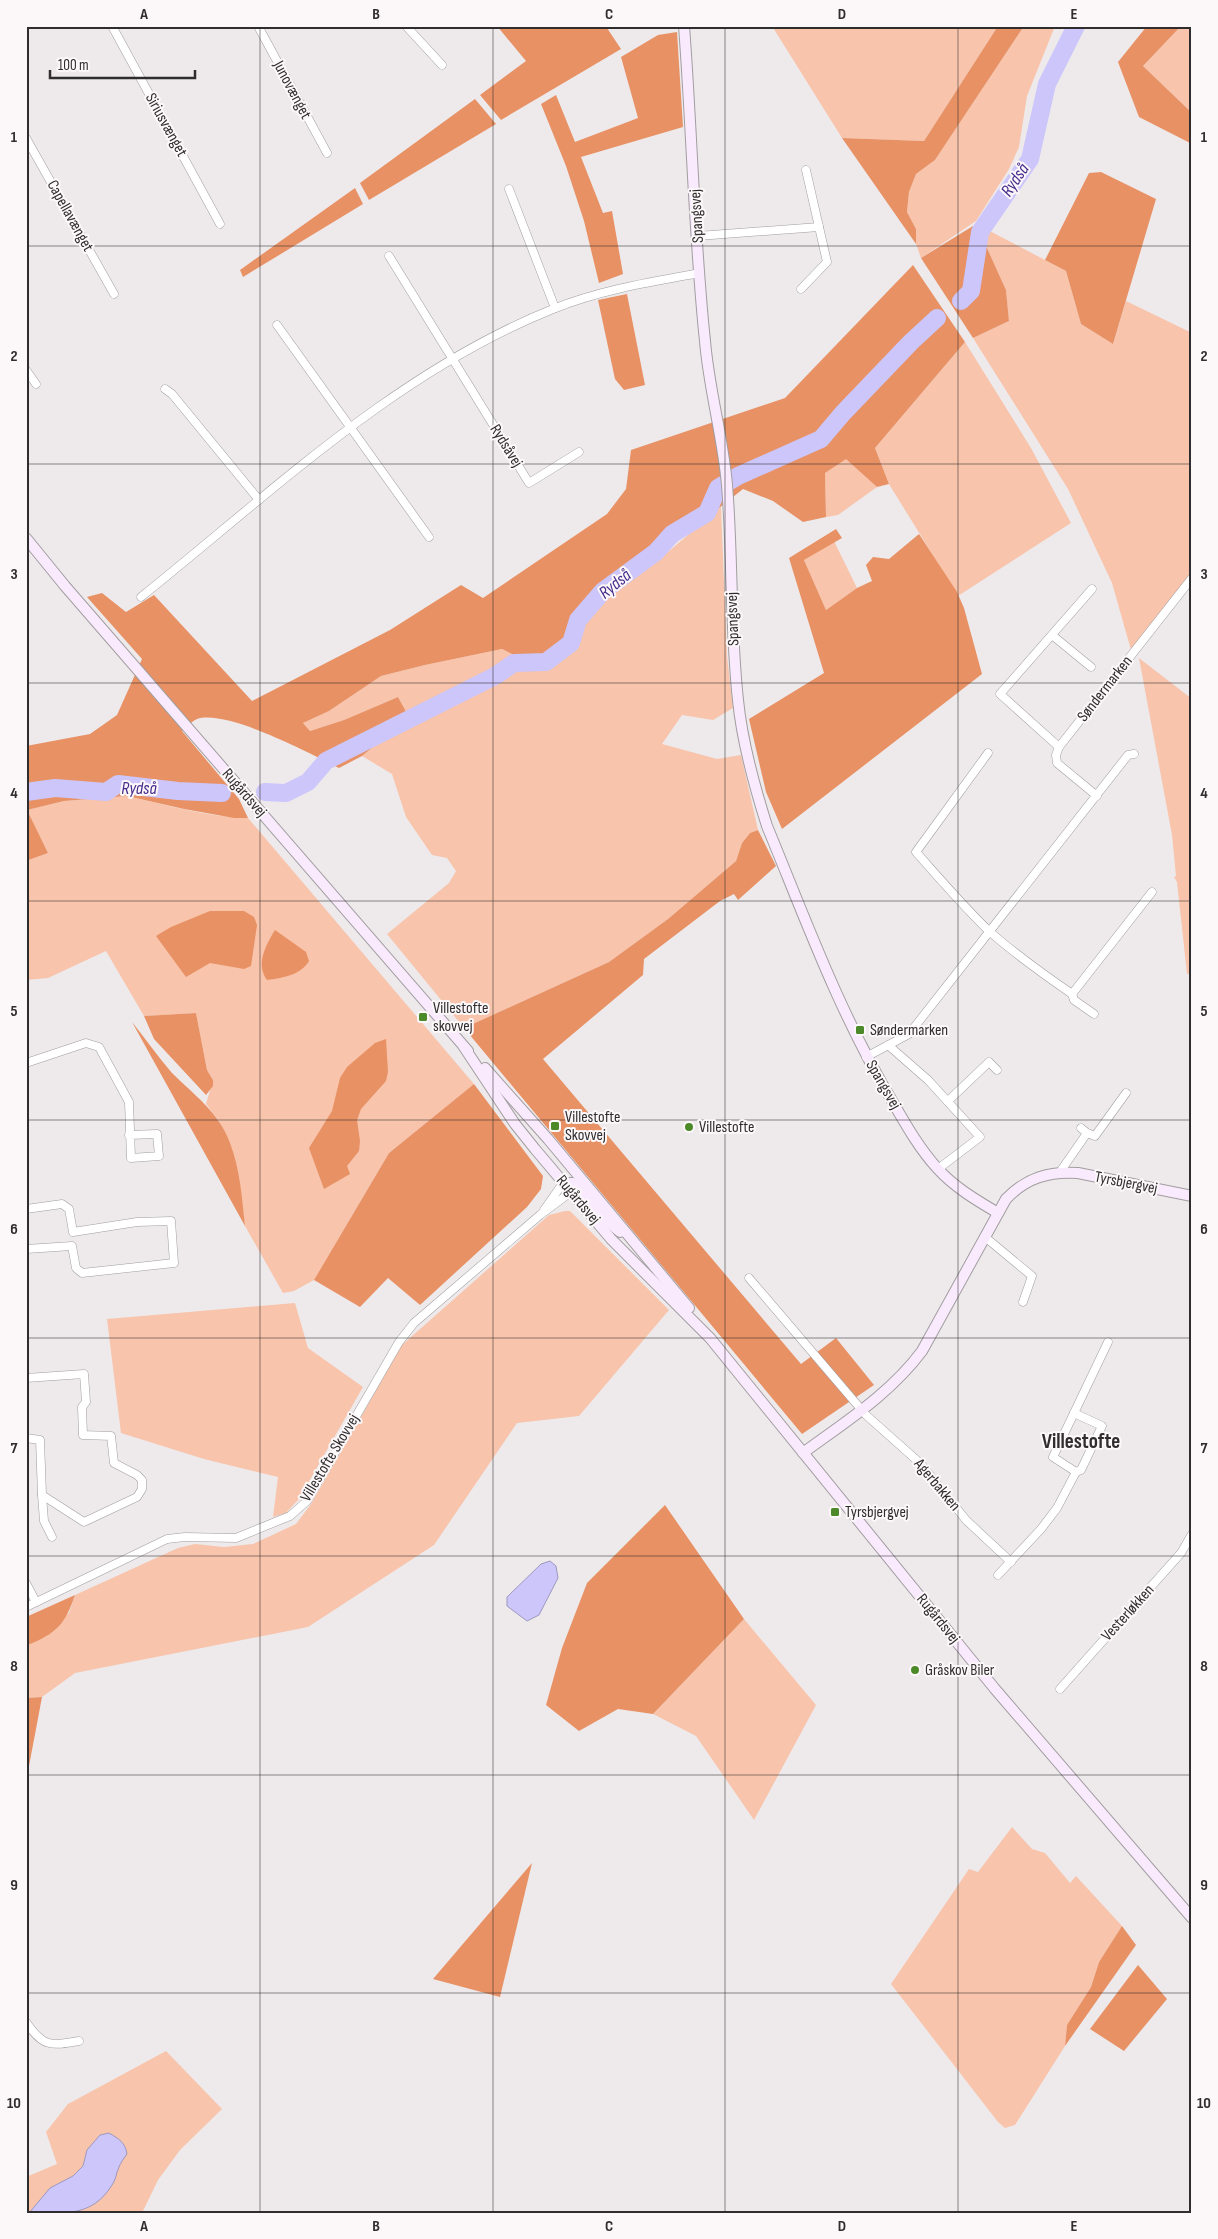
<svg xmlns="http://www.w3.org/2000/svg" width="1218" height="2239" font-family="'Sofia Sans Condensed',sans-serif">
<rect width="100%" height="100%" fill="#eeeaec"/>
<g fill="#f8c4ab">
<path d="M772 26H998L924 141 842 138Z"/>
<path d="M1024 26H1055L1027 96 1019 147 1009 169 976 221 921 258 916 244V229L907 212 909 192 916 174 935 160Z"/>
<path d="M1181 26H1192V113L1143 66Z"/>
<path d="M986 229 1066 271 1081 324 1113 344 1126 301 1192 333V572L1131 650 1112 583 1068 489 973 338 1009 321 1006 290 982 237Z"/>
<path d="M965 342 1031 448 1071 523 958 596 889 484 875 448Z"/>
<path d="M846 458 877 487 838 515 826 517 825 473Z"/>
<path d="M721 507 727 656 733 708 713 720 682 715 662 744 717 759 741 755 758 830 750 833 742 843 736 861 668 919 609 962 464 1028 387 934 449 883 456 871 447 858 432 855 406 817 392 774 362 756 409 717 398 697 344 720 310 731 303 723 329 711 381 676 425 665 502 649 544 670 590 611 650 567Z"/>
<path d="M834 541 857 588 826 610 804 560Z"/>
<path d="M1139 658 1192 699V974H1187L1177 882 1174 877 1176 876 1172 835Z"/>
<path d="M127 796C167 805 208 817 248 818L474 1084 389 1153 314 1280 294 1291 283 1293 245 1226 237 1168 229 1142 219 1121 206 1104 213 1080 207 1070 196 1013 144 1016 106 951 48 978 26 980V861L48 853 26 810 64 801Z"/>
<path d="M565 1211H570L669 1310 579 1416 517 1423 434 1545 308 1627 75 1673 42 1697 26 1698V1644L29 1645 69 1613 75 1595 178 1548 195 1544 224 1547 253 1544 296 1524 311 1504 402 1345 549 1215Z"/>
<path d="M295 1303 308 1348 363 1387 299 1499 286 1513 273 1517 278 1477 204 1459 121 1433 107 1319Z"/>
<path d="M744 1619 816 1705 754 1820 696 1736 653 1714Z"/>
<path d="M1012 1827 1032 1849 1045 1853 1070 1883 1076 1876 1122 1926 1099 1962 1091 1987 1067 2025 1065 2046 1015 2125 1005 2128 998 2122 891 1984 969 1869 978 1872Z"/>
<path d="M166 2051 222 2109 180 2150 158 2180 142 2213H26V2177L57 2164 46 2132 68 2104Z"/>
</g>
<g fill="#e89164">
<path d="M497 26H608L607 28 621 49 501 120 480 95 526 61Z"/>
<path d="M998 26H1024L935 160 916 174 909 192 907 212 916 229V244L842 138 924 141Z"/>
<path d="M1147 26H1181L1143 66 1192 113V144L1139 117 1118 62Z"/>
<path d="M677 32 683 127 581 157 603 213 612 211 623 274 599 283 584 221 566 166 541 104 556 95 575 142 638 118 621 57 658 35Z"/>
<path d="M475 99 496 124 369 200 360 183Z"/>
<path d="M1101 172 1156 199 1113 344 1081 324 1066 271 1045 260 1089 173Z"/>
<path d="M355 188 363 204 243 277 240 270Z"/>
<path d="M973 226 982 237 1006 290 1009 321 973 338 921 258Z"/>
<path d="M913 265 965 342 875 448 889 484 877 487 846 459 825 473 826 517 803 522 773 501 743 489 590 611 544 670 502 649 425 665 381 676 329 711 303 723 310 731 344 720 398 697 409 717 362 756 339 768C311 754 227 709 197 719 192 721 186 728 182 731L239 799 248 818H234L184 809 127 796 64 801 27 810 48 853 26 861V746L90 734 117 715 142 659 87 597 102 593 126 612 154 595 252 701 390 630 461 585 483 598 607 514 626 489 631 450 785 398Z"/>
<path d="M627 294 645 385 624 390 615 379 598 300Z"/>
<path d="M836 529 842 538 804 560 826 610 857 588 872 581 866 565 873 557 889 559 919 534 957 592 964 608 982 674 782 829 766 792 749 719 824 673 789 558Z"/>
<path d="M758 830 776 866 738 900 734 894 720 901 644 959 643 975 543 1059 801 1364 836 1338 874 1385 802 1434 464 1028 609 962 668 919 736 861 742 843 750 833Z"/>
<path d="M210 911H244L254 917 257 925 251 966 244 969 210 963 186 977 156 936 171 927Z"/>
<path d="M275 930 306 952 309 961C301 975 282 978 267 980 255 964 266 945 275 930Z"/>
<path d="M196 1013 207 1070 213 1080V1086L206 1095 154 1039 144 1016Z"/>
<path d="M132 1022C145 1038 158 1057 172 1073 194 1095 219 1112 230 1143 240 1169 242 1198 245 1226Z"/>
<path d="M386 1039 388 1072 386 1081 361 1109 357 1120 360 1141 359 1151 347 1166 350 1174 324 1189 309 1148 332 1111 340 1078 347 1067 375 1043Z"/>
<path d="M474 1084 543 1176 541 1189 527 1207 420 1305 388 1278 360 1307 314 1280 389 1153Z"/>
<path d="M665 1505 744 1619 653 1714 618 1709 579 1731 546 1705 562 1648 587 1583Z"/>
<path d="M75 1595C65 1625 56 1633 28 1645L26 1644V1617Z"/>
<path d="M42 1697 26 1782V1698Z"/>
<path d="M532 1863 500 1997 433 1979Z"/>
<path d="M1122 1926 1136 1945 1065 2046 1067 2025 1091 1987 1099 1962Z"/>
<path d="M1138 1965 1167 1999 1124 2051 1090 2029Z"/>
</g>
<g fill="#ccc6fb" stroke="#9d98be">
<path d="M550 1561 556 1566 558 1578 539 1615 527 1621 507 1606V1597L541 1564Z"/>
<path d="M109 2133C119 2139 125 2142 127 2154 124 2158 121 2162 119 2167 116 2173 116 2180 112 2185 92 2218 62 2213 29 2213L50 2188 73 2176 83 2166 87 2150 100 2135Z"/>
</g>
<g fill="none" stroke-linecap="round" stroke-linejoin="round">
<g stroke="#ccc6fb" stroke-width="18">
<path d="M961 301 971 291 980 232 1030 159 1047 84 1076 26"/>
<path d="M26 792 55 788 106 792 118 784 178 791 222 793"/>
<path d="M265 792 286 793 308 782 326 761 495 676 514 663 546 662 571 643 578 620 603 591 656 552 672 534 707 513 718 488 738 476 821 439 843 413 911 342 937 318"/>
</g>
<g stroke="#a19e9f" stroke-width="9">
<g id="street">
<path d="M112 26 220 224"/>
<path d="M258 26 327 153"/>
<path d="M406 26 442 65"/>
<path d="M26 138 114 294"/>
<path d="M509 189 555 308"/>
<path d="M698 236 819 227"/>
<path d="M389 256 529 483 579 452"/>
<path d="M801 289 827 262 806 170"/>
<path d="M277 325 429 537"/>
<path d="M26 370 36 384"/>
<path d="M165 389 172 394 259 500"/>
<path d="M141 597C271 493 396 372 553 309 600 290 650 282 700 273"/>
<path d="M1052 635 1091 667"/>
<path d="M1059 747 1000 694 1092 589"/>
<path d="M988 753 916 852C940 879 963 906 989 931 1015 954 1043 974 1072 994L1152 892"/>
<path d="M1097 796 1057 763 1056 755 1059 747 1192 578"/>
<path d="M1072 994 1074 1000 1094 1014"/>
<path d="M888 1045 928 1080 980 1137 938 1169"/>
<path d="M866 1057 909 1034 1128 755 1134 754"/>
<path d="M26 1063 86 1043 99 1047 129 1102 131 1158 159 1156 157 1134 129 1135"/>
<path d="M948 1101 989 1062 997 1070"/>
<path d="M1087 1133 1095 1136 1126 1093"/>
<path d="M1060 1172 1087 1133 1081 1128"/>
<path d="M26 1209 62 1204 69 1209 73 1232 137 1222 171 1221 174 1263 82 1273 76 1268 72 1246 26 1249"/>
<path d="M544 1210 563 1183"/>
<path d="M985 1237 1032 1276 1023 1302"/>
<path d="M749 1278 866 1415 921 1464 966 1520 1011 1562"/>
<path d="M26 1378 84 1374 86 1402 82 1407 83 1435 111 1436 114 1463 137 1475 142 1480V1489L137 1497 84 1522 42 1495 40 1440 26 1438"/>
<path d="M1076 1472 1053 1457 1108 1342"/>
<path d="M42 1495 44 1521 52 1537"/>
<path d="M998 1575 1041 1529 1057 1508 1076 1472 1081 1470 1102 1426 1074 1413"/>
<path d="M26 1583 36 1602"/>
<path d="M26 1607 167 1539 185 1537 236 1538 290 1516 307 1501 399 1342 414 1323 540 1215 571 1192"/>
<path d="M1060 1689 1181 1553 1192 1534"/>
<path d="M26 2022C43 2047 50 2046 79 2041"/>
</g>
</g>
<g stroke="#a19e9f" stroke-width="12">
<g id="secondary">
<path d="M684 26C692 131 694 237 705 341 709 390 723 437 727 485 733 557 730 628 738 700 742 742 754 785 767 826 805 918 839 1012 891 1099 905 1123 918 1147 937 1168 954 1187 976 1200 998 1213"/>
<path d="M26 538 65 586 468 1051"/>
<path d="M464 1047 515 1124 535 1149 611 1239 710 1338 995 1689 1192 1918"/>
<path d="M485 1068 548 1139 689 1308"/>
<path d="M563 1183H573L603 1218 620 1232"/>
<path d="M803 1453C845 1422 890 1394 922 1351L1006 1199C1026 1178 1049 1171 1078 1173L1192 1196"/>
</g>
</g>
<use href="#street" stroke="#fff" stroke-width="8"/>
<use href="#secondary" stroke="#faeafe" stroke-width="10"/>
</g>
<path fill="none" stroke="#2f2d2e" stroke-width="1" stroke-opacity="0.55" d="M260 26V2213M493 26V2213M725 26V2213M958 26V2213M26 246H1192M26 464H1192M26 683H1192M26 901H1192M26 1120H1192M26 1338H1192M26 1556H1192M26 1775H1192M26 1993H1192"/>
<g fill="#4b8929" stroke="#fcf7f9" stroke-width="2">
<rect x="418" y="1012" width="10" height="10" rx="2.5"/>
<rect x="855" y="1025" width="10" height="10" rx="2.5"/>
<rect x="550" y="1121" width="10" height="10" rx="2.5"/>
<circle cx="689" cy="1127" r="5"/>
<rect x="830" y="1507" width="10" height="10" rx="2.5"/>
<circle cx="915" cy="1670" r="5"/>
</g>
<g text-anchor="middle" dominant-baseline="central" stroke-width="4" stroke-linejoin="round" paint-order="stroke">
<g font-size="16" fill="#2f2d2e" stroke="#fcf7f9">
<text transform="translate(292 90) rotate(62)">Junovænget</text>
<text transform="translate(166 125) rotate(61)">Siriusvænget</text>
<text transform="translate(70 216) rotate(61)">Capellavænget</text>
<text transform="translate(697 216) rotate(-93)">Spangsvej</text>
<text transform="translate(506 446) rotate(58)">Rydsåvej</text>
<text transform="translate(733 619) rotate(-92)">Spangsvej</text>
<text transform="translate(1105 689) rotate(-52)">Søndermarken</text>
<text transform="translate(244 793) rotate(49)">Rugårdsvej</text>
<text transform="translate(883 1085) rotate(60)">Spangsvej</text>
<text transform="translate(1126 1183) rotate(11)">Tyrsbjergvej</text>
<text transform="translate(578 1200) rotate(50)">Rugårdsvej</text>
<text transform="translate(330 1458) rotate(-59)">Villestofte Skovvej</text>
<text transform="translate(937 1485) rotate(50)">Agerbakken</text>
<text transform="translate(1128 1613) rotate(-48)">Vesterløkken</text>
<text transform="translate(938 1619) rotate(51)">Rugårdsvej</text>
</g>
<g font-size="16" fill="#2f2d2e" stroke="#fcf7f9" text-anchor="start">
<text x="433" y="1008">Villestofte<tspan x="433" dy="18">skovvej</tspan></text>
<text x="870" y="1030">Søndermarken</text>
<text x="565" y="1117">Villestofte<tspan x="565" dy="18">Skovvej</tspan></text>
<text x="699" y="1127">Villestofte</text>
<text x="845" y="1512">Tyrsbjergvej</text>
<text x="925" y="1670">Gråskov Biler</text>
</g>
<g font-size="18" font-style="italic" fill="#462c8d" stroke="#fcf7f9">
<text transform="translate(1015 180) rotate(-56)">Rydså</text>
<text transform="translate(615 584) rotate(-39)">Rydså</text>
<text x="139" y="788">Rydså</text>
</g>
<g font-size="21" font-weight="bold" fill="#2f2d2e" stroke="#fcf7f9">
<text x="1081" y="1441">Villestofte</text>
</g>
</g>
<rect width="1218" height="2239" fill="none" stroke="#fcf7f9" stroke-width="55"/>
<path d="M50 70v8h145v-8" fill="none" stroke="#2f2d2e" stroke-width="2.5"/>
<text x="58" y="70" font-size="15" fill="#2f2d2e" stroke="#fcf7f9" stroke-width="4" paint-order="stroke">100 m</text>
<rect x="28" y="28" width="1162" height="2184" fill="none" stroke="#2f2d2e" stroke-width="2"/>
<g font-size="16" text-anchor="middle" font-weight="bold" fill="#2f2d2e">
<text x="144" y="19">A</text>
<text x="376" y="19">B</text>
<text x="609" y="19">C</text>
<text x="842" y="19">D</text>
<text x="1074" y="19">E</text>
<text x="14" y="142">1</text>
<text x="1204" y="142">1</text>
<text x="14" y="361">2</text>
<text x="1204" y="361">2</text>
<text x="14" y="579">3</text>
<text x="1204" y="579">3</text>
<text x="14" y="798">4</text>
<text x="1204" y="798">4</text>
<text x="14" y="1016">5</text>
<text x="1204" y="1016">5</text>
<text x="14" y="1234">6</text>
<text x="1204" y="1234">6</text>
<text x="14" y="1453">7</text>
<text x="1204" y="1453">7</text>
<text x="14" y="1671">8</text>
<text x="1204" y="1671">8</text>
<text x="14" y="1890">9</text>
<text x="1204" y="1890">9</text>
<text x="14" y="2108">10</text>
<text x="1204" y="2108">10</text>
<text x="144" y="2231">A</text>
<text x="376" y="2231">B</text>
<text x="609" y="2231">C</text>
<text x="842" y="2231">D</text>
<text x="1074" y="2231">E</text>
</g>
</svg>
